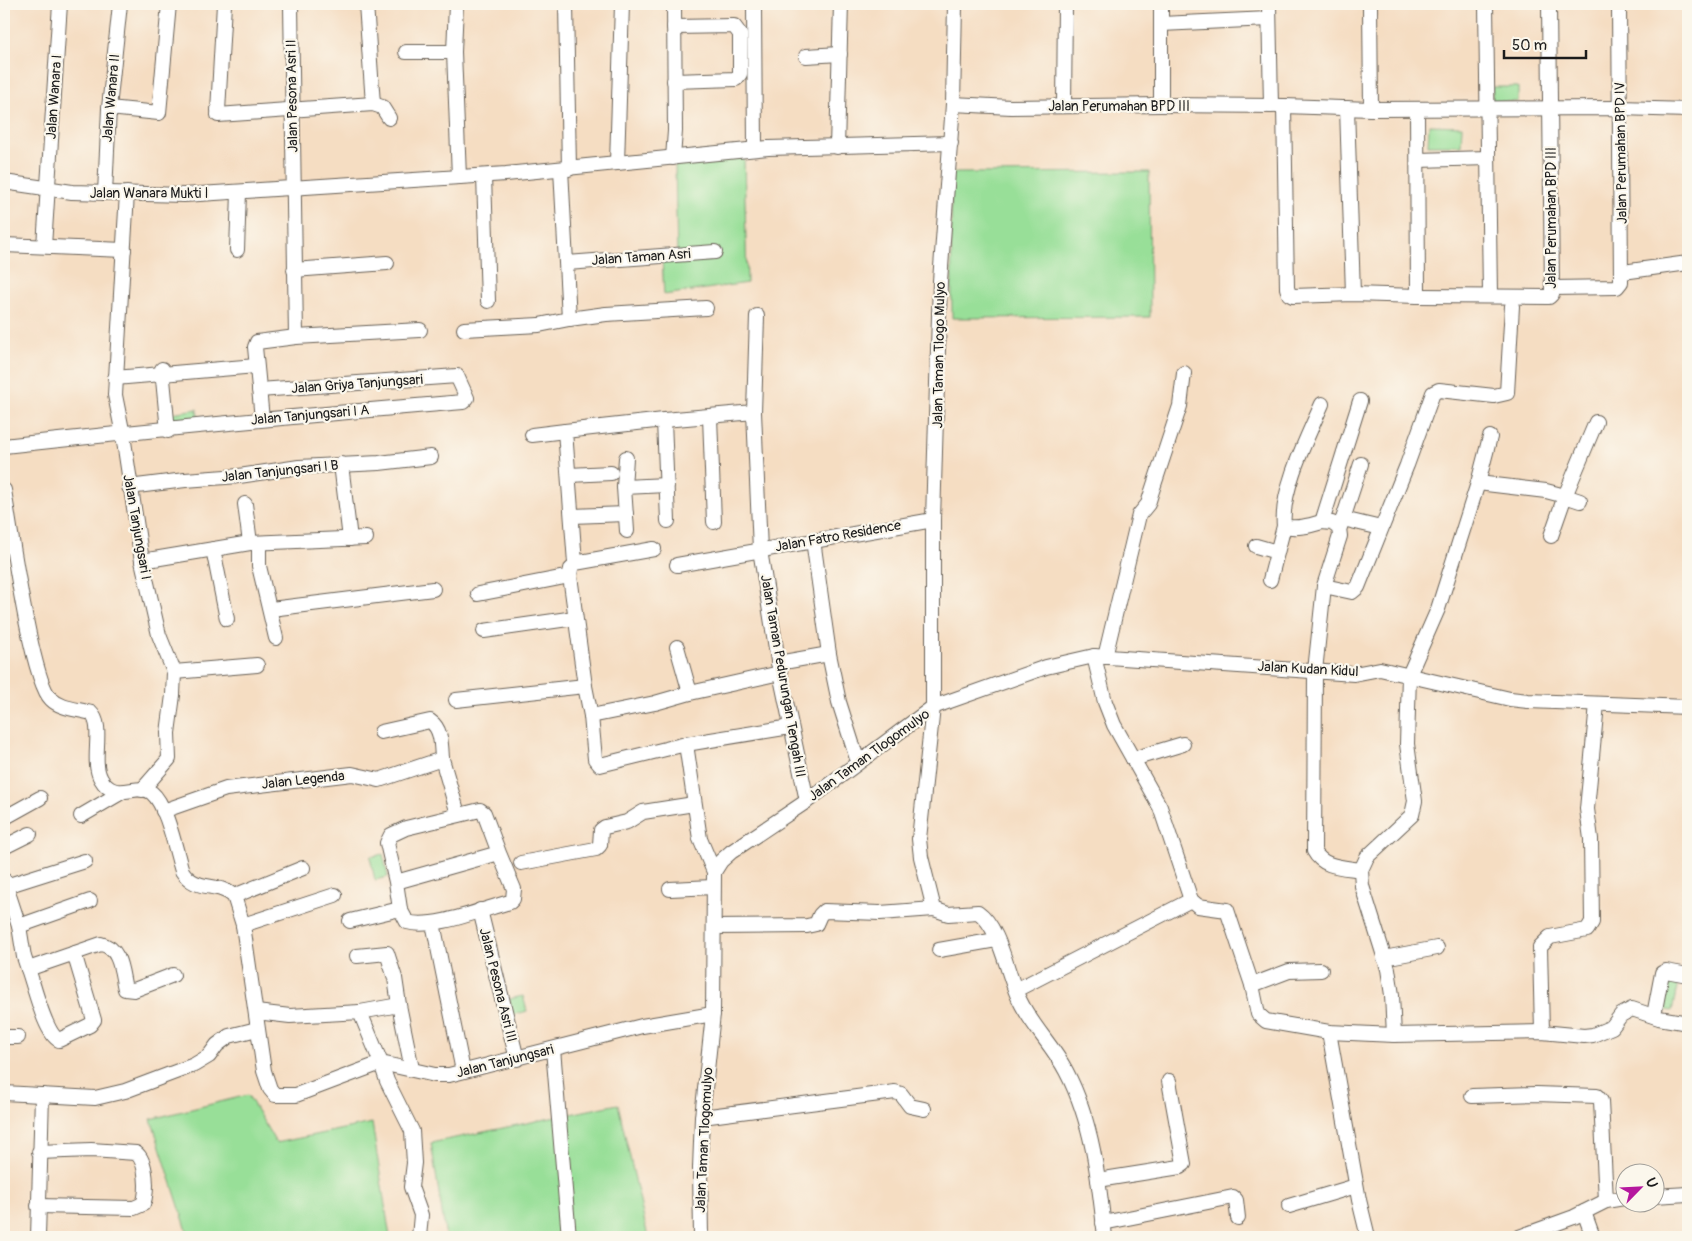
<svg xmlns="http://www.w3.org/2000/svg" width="1692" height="1241" font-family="Pangolin,sans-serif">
<rect width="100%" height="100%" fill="#fbf7ec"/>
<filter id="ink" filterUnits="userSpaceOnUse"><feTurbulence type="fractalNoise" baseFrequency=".02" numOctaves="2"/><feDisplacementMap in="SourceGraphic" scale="10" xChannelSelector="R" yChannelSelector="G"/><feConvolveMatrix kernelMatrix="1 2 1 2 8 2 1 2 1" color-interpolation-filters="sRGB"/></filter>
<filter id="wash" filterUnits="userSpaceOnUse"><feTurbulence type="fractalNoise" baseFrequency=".0096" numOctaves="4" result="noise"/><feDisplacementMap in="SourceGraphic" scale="20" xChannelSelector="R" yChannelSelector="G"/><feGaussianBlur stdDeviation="1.12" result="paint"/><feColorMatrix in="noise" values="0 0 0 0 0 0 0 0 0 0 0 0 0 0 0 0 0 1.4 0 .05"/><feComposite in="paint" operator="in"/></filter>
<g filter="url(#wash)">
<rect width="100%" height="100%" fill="#f5ddc2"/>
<g fill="#98df98" stroke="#5a7e5a">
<path d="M1492 87H1518V102L1492 101Z"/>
<path d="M1429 125 1462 126 1461 145H1428Z"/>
<path d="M744 157 747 283 664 295 662 258H677L675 163Z"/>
<path d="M1149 172 1150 317 952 318 951 173Z"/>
<path d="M197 409 199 421 173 425 171 413Z"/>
<path d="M383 854 388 877 375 880 370 857Z"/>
<path d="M1665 975 1679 978 1672 1011 1658 1008Z"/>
<path d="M523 996 527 1011 513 1015 509 999Z"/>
<path d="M248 1095 276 1143 372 1123 390 1237H189L151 1119Z"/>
<path d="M618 1104 648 1237H446L431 1143Z"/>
</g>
</g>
<g filter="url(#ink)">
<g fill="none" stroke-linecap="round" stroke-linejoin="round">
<g stroke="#686056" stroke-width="16">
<g id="minor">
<path d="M291 4 296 337"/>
<path d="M366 4 373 104"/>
<path d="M456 4 454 52 459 177"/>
<path d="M566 4 569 169"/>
<path d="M754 4 755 149"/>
<path d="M955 4 953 104 940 281 933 520V707L919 839 921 857 934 909 948 914 978 912C1001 928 1007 976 1020 1001 1032 1026 1053 1046 1066 1071 1093 1122 1099 1181 1105 1237"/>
<path d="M1269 4 1271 106"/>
<path d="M1370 4 1371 109"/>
<path d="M1486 4 1490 295"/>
<path d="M1161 24 1269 19"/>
<path d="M406 52H454"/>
<path d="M806 56 840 54"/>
<path d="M674 81 736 79 740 74V34L734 26 674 27"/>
<path d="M953 104 1011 107 1161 105 1284 106 1371 109 1620 108 1688 110"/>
<path d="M1161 105V4"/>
<path d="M1064 106 1065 4"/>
<path d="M1284 106 1287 288 1289 294 1293 296 1353 294 1418 296 1417 109"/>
<path d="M109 108 159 113 169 4"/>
<path d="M1347 108 1353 294"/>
<path d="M218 111 224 4"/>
<path d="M218 115 373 104 382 107 389 118"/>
<path d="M837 147 841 4"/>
<path d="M673 158 675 131 674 4"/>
<path d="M1418 160 1488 158"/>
<path d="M617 163 622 4"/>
<path d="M561 169 569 319"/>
<path d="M484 176 488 301"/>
<path d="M4 182 72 192 184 195 506 174 768 148 951 143"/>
<path d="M105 193 109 108 120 4"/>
<path d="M127 193 115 395 123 435 142 561 159 635 174 672 173 695 168 733 169 759 142 790"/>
<path d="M4 245 124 250"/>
<path d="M44 246 60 4"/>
<path d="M237 250 239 192"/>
<path d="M567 263 715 252"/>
<path d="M294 270 387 263"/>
<path d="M1623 272 1688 263"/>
<path d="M1552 288 1617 287 1621 282 1619 4"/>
<path d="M1418 296 1549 297 1552 294 1549 4"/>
<path d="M464 329 539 325 569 319 606 314 706 308"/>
<path d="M162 369 168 431"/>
<path d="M115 378 256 366"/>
<path d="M1360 401 1322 522 1332 523 1339 528 1340 536 1324 586 1315 671 1314 851C1323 868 1343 867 1361 870"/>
<path d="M754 412 757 316"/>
<path d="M710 417 714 522"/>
<path d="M262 419 255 347 257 342 296 337 420 330"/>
<path d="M532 435 565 431"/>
<path d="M4 446C156 429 310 415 463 402L467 398 457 376 259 390"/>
<path d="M626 458 624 487 627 531"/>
<path d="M341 464 350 539"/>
<path d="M569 475 611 473"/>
<path d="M1478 483 1546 491 1565 496 1596 422"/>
<path d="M129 487 185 480 239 476 299 467 379 463 431 457"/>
<path d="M624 487 667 485"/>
<path d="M4 490C10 525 31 681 51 699 61 709 78 709 91 713 105 726 90 760 101 779 115 804 138 781 152 793 167 805 176 852 182 871 196 893 216 881 234 896L243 925 264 1071 270 1089 275 1095H296L381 1063 387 1081 412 1131 414 1163 411 1187 421 1215 419 1237"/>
<path d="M245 504 250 543"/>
<path d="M572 516 626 514"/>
<path d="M1343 519 1361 464"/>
<path d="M668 521 664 420 754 412 760 550 780 673 807 801"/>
<path d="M1322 522C1308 526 1297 529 1284 526 1280 491 1308 436 1322 404"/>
<path d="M1340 527 1343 519 1381 528"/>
<path d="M1551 536 1565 496 1580 501"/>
<path d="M813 540 829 654 839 702 858 762"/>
<path d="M259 544V566L276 638"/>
<path d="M1256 546 1277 552"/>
<path d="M213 549 227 619"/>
<path d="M654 549 575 563 565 431 664 420"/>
<path d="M142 561 250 543 366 538"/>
<path d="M677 565 933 520"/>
<path d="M570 576 585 686"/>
<path d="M1270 580 1284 526"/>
<path d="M1324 586 1352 592 1358 587 1407 465 1433 393 1439 390 1494 396 1507 393 1512 306"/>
<path d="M478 594 570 576 571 569"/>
<path d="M271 609 433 589"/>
<path d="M484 631 575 618"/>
<path d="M677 647 690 693 780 673"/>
<path d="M1094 656 1105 702 1114 725 1160 807 1191 900 1198 906 1227 910 1252 985 1258 1014 1266 1021 1329 1032 1394 1035 1542 1032 1584 1036 1593 1035 1612 1027 1621 1015 1632 1009 1659 1018 1688 1023"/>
<path d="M1105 657 1139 515 1148 504 1152 491 1180 406 1184 373"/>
<path d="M778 663 829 654"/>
<path d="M174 672 257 665"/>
<path d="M456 700 585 686 591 716 595 759 600 765 686 744 790 727"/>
<path d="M591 716 655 703 690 693"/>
<path d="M381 732 430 721C442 729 441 745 442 759"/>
<path d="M686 744 700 839 714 872"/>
<path d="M1133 759 1183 744"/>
<path d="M163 811 226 789 352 774 379 780 442 759 458 814"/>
<path d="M81 816 122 792"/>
<path d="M4 818 40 798"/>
<path d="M4 847 30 834"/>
<path d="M521 863 596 849 600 845 601 830 605 827 627 822 643 812 694 804"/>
<path d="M4 880 19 926 24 957 28 969 101 944C121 948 121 972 125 989L134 990 173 975"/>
<path d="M396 882 387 843 391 835 406 828 480 810 484 813 499 853 396 882 400 909 407 922C432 930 483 909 510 902L513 899 514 889 499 853"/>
<path d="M6 886 85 861"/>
<path d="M670 889 713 887"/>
<path d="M234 896 303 868"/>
<path d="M480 910 517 1059"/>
<path d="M350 921 400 909"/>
<path d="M433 923 463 1071"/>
<path d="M243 925 335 895"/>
<path d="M19 926 90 901"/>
<path d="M714 927 807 926 816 924 820 915 824 911 880 913 934 909"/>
<path d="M939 950 996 940"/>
<path d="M357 956 387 953 395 978 399 1005"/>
<path d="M1384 958 1437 948"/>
<path d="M28 969C34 985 45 1034 59 1040L90 1025 94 1020 74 953"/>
<path d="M1252 985 1289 971 1321 970"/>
<path d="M1016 990 1191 900"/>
<path d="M256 1012 290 1016 360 1012 381 1063 435 1075H449L642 1026 713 1014"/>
<path d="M360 1012 399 1005 412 1069"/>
<path d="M1654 1015 1662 973 1666 971 1688 975"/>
<path d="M1329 1032 1359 1200 1368 1237"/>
<path d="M1542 1032 1540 947 1550 937 1587 930 1592 922 1591 839 1587 809 1597 704"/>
<path d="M1394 1035 1392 995 1388 969 1362 886 1361 870 1367 857 1412 815 1415 801 1407 744 1409 675 1438 609 1478 483 1490 437"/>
<path d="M4 1037H18"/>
<path d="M553 1049 569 1237"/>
<path d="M4 1093 95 1098 125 1091 194 1065 209 1056 217 1045 229 1036 257 1029"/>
<path d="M1472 1096 1536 1094 1597 1096 1601 1101 1606 1201"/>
<path d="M702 1117 895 1092 901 1094 910 1106 924 1109"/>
<path d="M1098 1180 1180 1167 1184 1164 1169 1081"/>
<path d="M1654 1196 1688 1194"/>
<path d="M38 1206 134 1208 143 1204C148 1192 147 1161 136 1153L91 1150 39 1152"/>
<path d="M1289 1206 1356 1186"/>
<path d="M1584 1212 1593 1237"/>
<path d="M1103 1223 1233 1197 1236 1200 1238 1218"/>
<path d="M38 1237 42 1095"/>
<path d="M701 1237 700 1168 702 1117 713 1014 714 872 721 861 731 852 807 801 933 707 1046 667 1094 656 1354 674 1380 669 1510 699 1528 701 1688 707"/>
<path d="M1519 1237 1574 1217 1606 1201 1624 1198"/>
</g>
</g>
<use href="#minor" stroke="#fff" stroke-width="14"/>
</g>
</g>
<g text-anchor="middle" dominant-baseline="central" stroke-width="4.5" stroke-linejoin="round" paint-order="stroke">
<g font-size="14" fill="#1c1c1c" stroke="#fbf7ec">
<text transform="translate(292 96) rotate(-91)">Jalan Pesona Asri II</text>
<text transform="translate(54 97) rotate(-86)">Jalan Wanara I</text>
<text transform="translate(111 98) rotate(-85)">Jalan Wanara II</text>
<text x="1119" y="106">Jalan Perumahan BPD III</text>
<text transform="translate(1621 153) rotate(-91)">Jalan Perumahan BPD IV</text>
<text x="149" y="193">Jalan Wanara Mukti I</text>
<text transform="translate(1551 218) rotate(-90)">Jalan Perumahan BPD III</text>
<text transform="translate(641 257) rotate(-4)">Jalan Taman Asri</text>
<text transform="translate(939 355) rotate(-89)">Jalan Taman Tlogo Mulyo</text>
<text transform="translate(357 384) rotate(-4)">Jalan Griya Tanjungsari</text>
<text transform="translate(310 415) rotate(-5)">Jalan Tanjungsari I A</text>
<text transform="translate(280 471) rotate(-6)">Jalan Tanjungsari I B</text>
<text transform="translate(137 527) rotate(80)">Jalan Tanjungsari I</text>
<text transform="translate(838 536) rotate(-10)">Jalan Fatro Residence</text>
<text transform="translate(1308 669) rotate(3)">Jalan Kudan Kidul</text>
<text transform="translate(783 676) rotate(80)">Jalan Taman Pedurungan Tengah III</text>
<text transform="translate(869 755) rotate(-36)">Jalan Taman Tlogomulyo</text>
<text transform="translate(303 780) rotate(-6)">Jalan Legenda</text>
<text transform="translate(498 985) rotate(76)">Jalan Pesona Asri III</text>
<text transform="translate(505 1061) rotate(-14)">Jalan Tanjungsari</text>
<text transform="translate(704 1140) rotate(-87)">Jalan Taman Tlogomulyo</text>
</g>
</g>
<rect width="1692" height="1241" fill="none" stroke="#fbf7ec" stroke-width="20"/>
<g transform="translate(1640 1188) rotate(66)"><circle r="24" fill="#fbf7ec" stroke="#a29f99"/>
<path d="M0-4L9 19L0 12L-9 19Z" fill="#b5179e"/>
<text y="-8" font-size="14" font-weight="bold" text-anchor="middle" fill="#1c1c1c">U</text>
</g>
<path d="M1504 50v8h82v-8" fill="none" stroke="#1c1c1c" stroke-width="2.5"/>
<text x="1512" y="50" font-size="15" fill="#1c1c1c" stroke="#fbf7ec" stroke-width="4" paint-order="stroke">50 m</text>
</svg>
